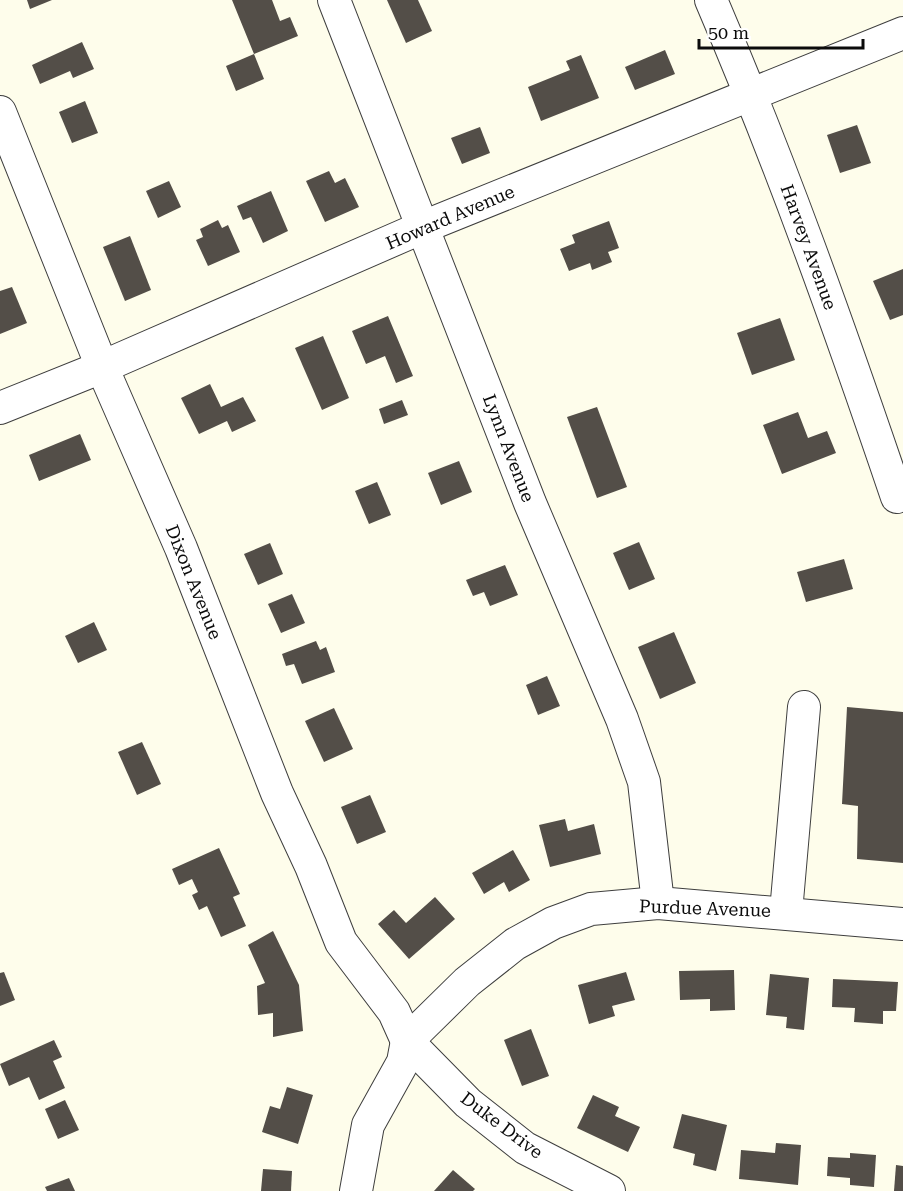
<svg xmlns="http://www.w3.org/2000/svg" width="903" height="1191" font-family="'Roboto Serif',serif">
<rect width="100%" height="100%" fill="#fefdeb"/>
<g fill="#534e48">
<path d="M27 0H52L30 9Z"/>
<path d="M232 0H272L280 21 290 17 298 36 254 54Z"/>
<path d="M387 0H418L432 31 406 43Z"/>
<path d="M82 42 94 69 73 78 70 71 40 84 32 65Z"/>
<path d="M665 50 675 74 635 90 625 67Z"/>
<path d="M254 54 264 79 236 91 226 66Z"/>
<path d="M581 55 599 98 541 121 528 87 570 70 566 61Z"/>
<path d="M85 101 98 133 72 143 59 112Z"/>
<path d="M857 125 871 163 840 173 827 135Z"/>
<path d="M480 127 490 153 462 164 451 138Z"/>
<path d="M329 171 335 183 345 178 359 207 325 222 306 181Z"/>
<path d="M169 181 181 207 158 218 146 191Z"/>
<path d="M271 191 288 231 263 243 251 217 243 220 237 206Z"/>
<path d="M218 220 222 228 228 225 240 252 208 266 196 240 203 237 200 229Z"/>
<path d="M609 221 619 248 608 252 612 262 592 270 590 263 569 271 560 249 575 243 572 235Z"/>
<path d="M130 236 151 290 125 301 103 247Z"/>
<path d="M903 269V315L890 320 873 281Z"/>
<path d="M12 287 27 323 0 334V291Z"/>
<path d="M388 316 413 376 396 383 385 356 366 364 352 331Z"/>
<path d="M780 318 795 360 752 375 737 333Z"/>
<path d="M323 336 349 398 322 410 295 348Z"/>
<path d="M210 384 221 407 243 397 256 421 232 432 227 421 199 434 181 398Z"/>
<path d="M402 400 408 415 384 424 379 409Z"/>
<path d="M597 407 627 487 597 498 567 417Z"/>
<path d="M798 412 808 438 827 431 836 453 782 474 763 425Z"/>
<path d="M80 434 91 460 39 481 29 455Z"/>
<path d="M459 461 472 492 441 505 428 473Z"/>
<path d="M377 482 391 515 369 524 355 491Z"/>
<path d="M639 542 655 579 629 590 613 553Z"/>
<path d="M270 543 283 574 258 585 244 554Z"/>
<path d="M844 559 853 589 806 602 797 572Z"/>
<path d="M505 565 518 595 490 606 484 592 473 596 466 580Z"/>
<path d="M292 594 305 623 281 633 268 604Z"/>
<path d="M94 622 107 650 78 663 65 636Z"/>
<path d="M674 632 696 683 660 699 638 647Z"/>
<path d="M316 641 320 650 326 647 335 672 302 684 294 664 286 666 282 654Z"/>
<path d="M547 676 560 706 538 715 526 685Z"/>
<path d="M847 707 903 712V863L857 859 858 806 842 804Z"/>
<path d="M334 708 353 749 324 762 305 721Z"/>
<path d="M142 742 161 784 137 795 118 752Z"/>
<path d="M370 795 386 832 357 844 341 807Z"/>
<path d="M565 819 568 831 594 824 601 854 550 867 539 825Z"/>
<path d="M219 848 240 894 233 897 246 926 221 937 207 906 199 910 192 895 198 892 192 879 179 885 172 869Z"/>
<path d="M513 850 530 880 509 892 504 882 484 894 472 873Z"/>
<path d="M435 897 455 919 409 959 378 924 394 910 406 923Z"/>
<path d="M273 931 299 985 303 1031 273 1037V1013L258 1015 257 986 265 983 248 945Z"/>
<path d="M734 970 735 1010 710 1011V999L680 1000 679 971Z"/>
<path d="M4 972 15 1000 0 1006V973Z"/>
<path d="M626 972 635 1000 612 1006 615 1016 589 1024 578 985Z"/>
<path d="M770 974 809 978 804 1030 786 1028 787 1017 766 1015Z"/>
<path d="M833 979 898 982 896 1011H883V1024L854 1022 855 1008 832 1007Z"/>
<path d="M531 1029 549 1076 522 1086 504 1040Z"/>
<path d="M54 1040 62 1057 53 1061 65 1088 39 1100 29 1077 9 1086 0 1064Z"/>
<path d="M287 1087 313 1095 298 1144 262 1132 270 1106 280 1109Z"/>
<path d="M593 1095 619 1107 615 1116 640 1127 628 1152 577 1128Z"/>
<path d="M65 1100 79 1130 58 1139 45 1109Z"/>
<path d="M682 1114 727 1125 716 1171 693 1165 695 1154 673 1148Z"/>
<path d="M776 1143 801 1145 798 1185 739 1179 741 1150 775 1153Z"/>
<path d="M850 1153 876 1155 874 1187 850 1185V1178L827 1176 828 1157 850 1158Z"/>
<path d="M896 1165 903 1166V1191H894Z"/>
<path d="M263 1169 292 1171 291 1191H261Z"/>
<path d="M453 1170 475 1189 473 1191H434Z"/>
<path d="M69 1178 75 1191H47L45 1187Z"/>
</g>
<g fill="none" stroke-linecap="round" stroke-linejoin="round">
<g stroke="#3e3e3e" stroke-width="34">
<g id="minor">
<path d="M334 0 530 503 622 719 644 782 658 903"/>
<path d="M711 0C781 163 840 329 897 497"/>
<path d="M0 112 102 367 181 548 277 793 311 866 341 942 394 1012 407 1041 468 1103 525 1148 609 1191"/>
<path d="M0 408 102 367 423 227 903 33"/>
<path d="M786 912 804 707"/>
<path d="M407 1041 467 982 515 944 553 923 591 909 658 903 903 924"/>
<path d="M356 1191 368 1125 403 1062 407 1041"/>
</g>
</g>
<use href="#minor" stroke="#fff" stroke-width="32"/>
</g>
<g text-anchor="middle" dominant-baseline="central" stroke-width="6" stroke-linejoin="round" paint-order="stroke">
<g font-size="18" fill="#0b0b0b" stroke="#fff">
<text transform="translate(450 217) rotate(-23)">Howard Avenue</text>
<text transform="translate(809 247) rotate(70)">Harvey Avenue</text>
<text transform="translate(509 448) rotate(69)">Lynn Avenue</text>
<text transform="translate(194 582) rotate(68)">Dixon Avenue</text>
<text transform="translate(705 908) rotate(2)">Purdue Avenue</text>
<text transform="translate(502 1125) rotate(37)">Duke Drive</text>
</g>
</g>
<path d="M699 39v9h164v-9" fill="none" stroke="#0b0b0b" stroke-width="3"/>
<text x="708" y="39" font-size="18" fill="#0b0b0b" stroke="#ffffff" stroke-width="4.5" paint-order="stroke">50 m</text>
</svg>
